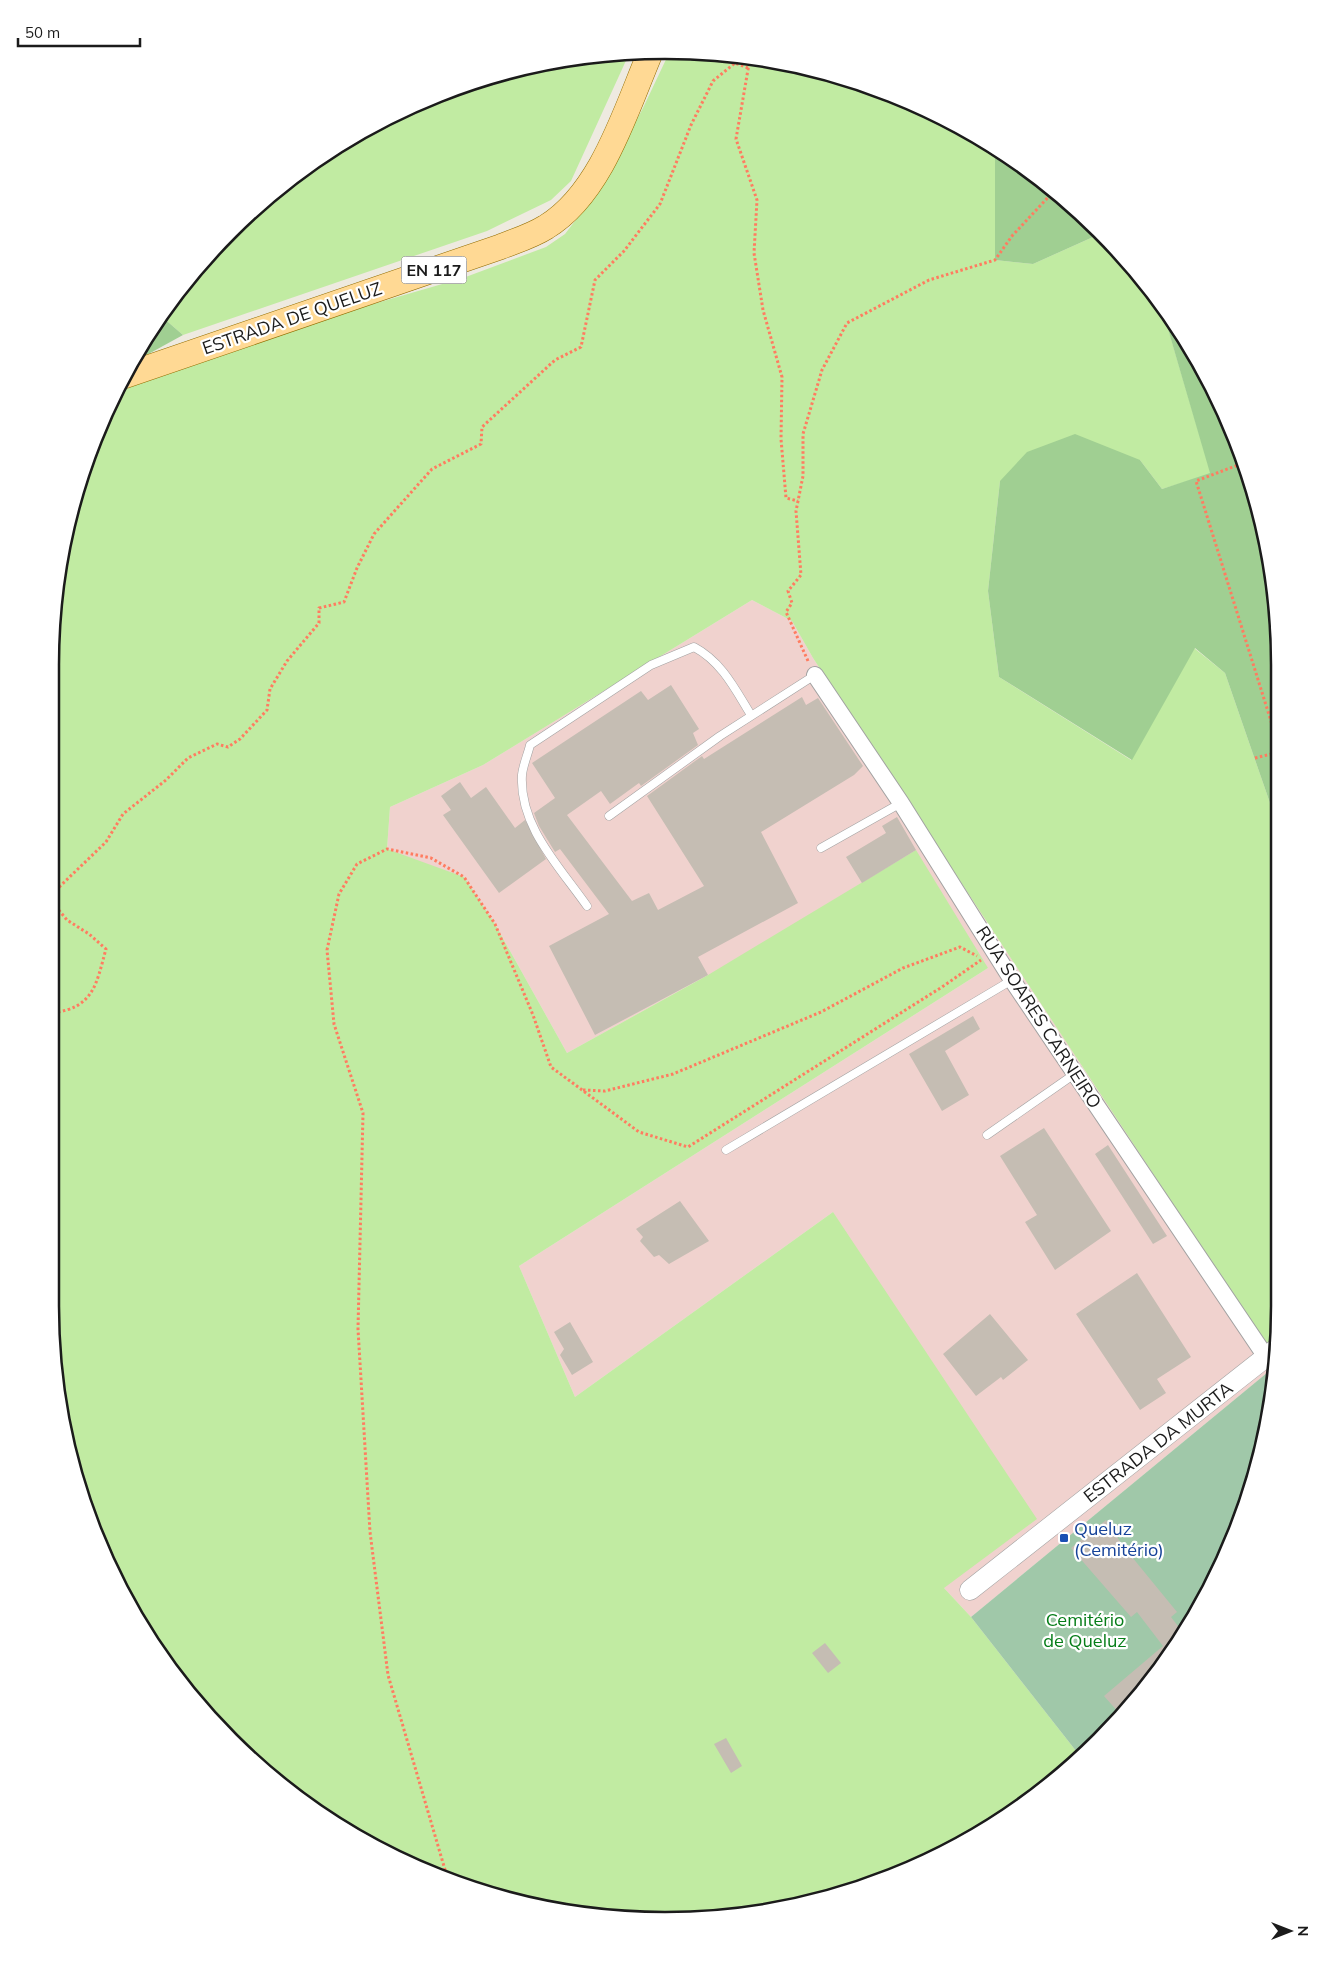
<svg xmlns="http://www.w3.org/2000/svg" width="1330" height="1971" viewBox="0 0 1330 1971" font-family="Mulish,sans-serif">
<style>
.commercial{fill:#f0d2ce}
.grass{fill:#c1eba2}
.forest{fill:#a0cf92}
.cemetery{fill:#a0c8a9}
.building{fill:#c5bdb3}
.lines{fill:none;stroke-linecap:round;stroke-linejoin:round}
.service-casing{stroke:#a2a2a2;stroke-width:9}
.minor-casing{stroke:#a2a2a2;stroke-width:18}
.tertiary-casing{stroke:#a2a2a2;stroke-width:21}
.primary-casing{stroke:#936d00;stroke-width:26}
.path{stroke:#ff7c60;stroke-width:3;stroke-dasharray:2.5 2.5;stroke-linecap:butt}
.service{stroke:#fff;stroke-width:8}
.minor{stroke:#fff;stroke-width:16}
.tertiary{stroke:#fff;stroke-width:20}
.primary{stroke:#ffd994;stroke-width:25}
.transit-dot{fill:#1a4fb4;stroke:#fff;stroke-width:2}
.labels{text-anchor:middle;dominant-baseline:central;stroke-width:4.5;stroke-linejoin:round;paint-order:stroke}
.shield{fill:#fff;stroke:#5f5f5f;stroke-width:1}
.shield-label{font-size:16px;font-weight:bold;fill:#1b1b1b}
.street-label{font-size:18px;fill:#1b1b1b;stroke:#fff}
.transit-label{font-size:18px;fill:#164399;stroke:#fff;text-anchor:start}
.park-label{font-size:18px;fill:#067d19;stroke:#fff}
.rim{fill:none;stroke:#1b1b1b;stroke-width:2.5}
</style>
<rect width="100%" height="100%" fill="#eeeae0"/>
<path class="commercial" d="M752 600 792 621 813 658 1264 1342 1275 1354 1274 1367 971 1617 944 1588 833 1212 575 1397 519 1266 988 968 708 975 567 1053 495 924 387 849 390 807 483 765Z"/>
<path class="grass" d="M670 51 785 62 900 97 995 147V260L1033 264 1102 233 1161 305 1211 474 1162 489 1140 460 1000 481 988 591 999 677 1131 760 1194 648 1225 673 1280 832V1216L1273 1223 1280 1240V1306L1276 1345 1266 1357 1264 1342 813 658 792 621 752 600 483 765 390 807 387 849 464 877 495 924 567 1053 708 975 916 850 988 968 519 1266 575 1397 833 1212 1037 1519 944 1588 971 1617 1080 1756 972 1839 863 1888 785 1909 624 1920 506 1900 430 1874 290 1794 203 1712 154 1648 83 1503 55 1387 50 665 62 545 114 393 124 376 463 278 546 247 565 234 598 191 643 108Z
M629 54 571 181 551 200 487 231 183 335 161 316 177 291 211 252 315 169 323 154 429 97 545 62Z"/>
<path class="forest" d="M995 147 1006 153 1102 233 1033 264 995 260Z
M1161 305 1176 323 1233 429 1268 545 1280 665V832L1225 673 1195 648 1132 760 999 677 988 591 1000 481 1027 452 1075 434 1140 460 1162 489 1210 473Z
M161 316 183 335 132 363Z"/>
<path class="cemetery" d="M1274 1367 1268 1426 1216 1578 1176 1648 1100 1741 1080 1756 971 1617Z"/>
<path class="building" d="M671 685 699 729 693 733 698 745 641 786 639 783 610 804 601 791 567 815 632 901 649 893 658 910 704 886 647 796 702 756 704 759 802 697 806 705 818 698 863 766 854 775 761 832 798 903 698 957 708 975 595 1035 549 946 609 914 560 849 555 852 539 826 534 813 555 798 532 763 641 691 648 700Z
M460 782 471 798 486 787 515 828 525 820 546 859 499 893 443 815 451 810 441 796Z
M897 817 916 850 862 883 846 857 886 833 882 826Z
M973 1016 980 1029 945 1051 969 1095 942 1111 909 1054Z
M1044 1128 1111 1231 1055 1270 1025 1222 1037 1215 1000 1156Z
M1108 1145 1167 1236 1153 1244 1095 1154Z
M680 1201 709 1241 669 1264 659 1255 654 1257 640 1241 643 1237 636 1229Z
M1137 1273 1191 1357 1157 1379 1166 1393 1140 1410 1076 1314Z
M990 1314 1028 1360 1003 1380 1001 1377 976 1396 943 1354Z
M570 1322 593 1362 572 1375 560 1355 564 1349 554 1332Z
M1106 1520 1123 1546 1177 1612 1171 1617 1184 1634 1176 1648 1120 1714 1104 1696 1163 1646 1137 1612 1131 1617 1071 1548Z
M825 1643 841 1663 828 1673 812 1653Z
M726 1738 742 1766 731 1773 714 1744Z"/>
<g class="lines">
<g class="service-casing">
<path id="service" d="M609 816 720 736 815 675
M821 848 901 803
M587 906C559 866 519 826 522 775 523 765 528 754 530 745L651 665 694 647C722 662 735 689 751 715
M987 1135 1076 1073
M726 1150 1012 980"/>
</g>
<g class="minor-casing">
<path id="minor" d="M815 675 901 803 1012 980 1266 1357"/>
</g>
<g class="tertiary-casing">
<path id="tertiary" d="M970 1590 1276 1349"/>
</g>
<g class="primary-casing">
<path id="primary" d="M124 376 500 247C515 241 532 236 546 227 602 193 626 109 651 51"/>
</g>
<path class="path" d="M750 58 736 139 757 200 754 253 763 310 782 377 781 439 786 498 798 501
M1219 404 1238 465 1196 481 1280 750
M1238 465 1244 464
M808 661 786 612 792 603 788 591 801 575 796 511 803 476V434L822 370 847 323 929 280 995 260 1012 236 1053 192
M1255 758 1280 752
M53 1013C94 1007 96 985 106 949L89 934 67 920 52 902 55 891 106 842 123 814 166 780 188 758 217 744 228 747 240 739 267 710 270 689 287 661 319 623V608L344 602 357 568 374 534 432 469 481 444 482 427 555 360 581 347 595 280 624 251 660 204 691 125 713 81 735 63 748 68
M583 1090 605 1091 673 1074 821 1012 903 968 960 947 977 956
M448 1880 388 1675 370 1532 358 1329 363 1113 334 1024 327 950 339 894 357 864 387 849 431 858 464 877 495 924 533 1015 551 1067 639 1132 688 1147 942 987 981 960"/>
<use href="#service" class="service"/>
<use href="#minor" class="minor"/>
<use href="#tertiary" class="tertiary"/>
<use href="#primary" class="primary"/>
</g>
<rect class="transit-dot" x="1059" y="1533" width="10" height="10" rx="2.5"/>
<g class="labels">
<rect class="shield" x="401.5" y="256.5" width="65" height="27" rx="4"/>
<g class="shield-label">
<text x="434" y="270">EN 117</text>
</g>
<g class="street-label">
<text transform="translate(292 318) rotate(-19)">ESTRADA DE QUELUZ</text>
<text transform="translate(1039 1017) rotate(57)">RUA SOARES CARNEIRO</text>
<text transform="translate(1158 1442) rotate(-38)">ESTRADA DA MURTA</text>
</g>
<g class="transit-label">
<text x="1074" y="1528">Queluz<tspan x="1074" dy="21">(Cemitério)</tspan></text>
</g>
<g class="park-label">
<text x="1085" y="1619">Cemitério<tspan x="1085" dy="21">de Queluz</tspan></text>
</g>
</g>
<path d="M0 0H1330V1971H0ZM665 59H665A606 606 0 0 1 1271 665V1306A606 606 0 0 1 665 1912H665A606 606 0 0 1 59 1306V665A606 606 0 0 1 665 59Z" fill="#fff" fill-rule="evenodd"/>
<path class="rim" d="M665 59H665A606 606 0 0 1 1271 665V1306A606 606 0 0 1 665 1912H665A606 606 0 0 1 59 1306V665A606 606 0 0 1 665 59Z"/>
<g transform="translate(1290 1931) rotate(90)" stroke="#ffffff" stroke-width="4" paint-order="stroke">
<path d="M0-4L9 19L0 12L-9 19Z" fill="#1b1b1b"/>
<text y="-8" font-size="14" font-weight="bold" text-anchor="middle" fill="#1b1b1b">N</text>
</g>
<path d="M18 38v8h122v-8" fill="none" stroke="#1b1b1b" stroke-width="2.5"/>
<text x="25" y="38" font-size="15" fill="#1b1b1b" stroke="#ffffff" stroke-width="4" paint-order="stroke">50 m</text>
</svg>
